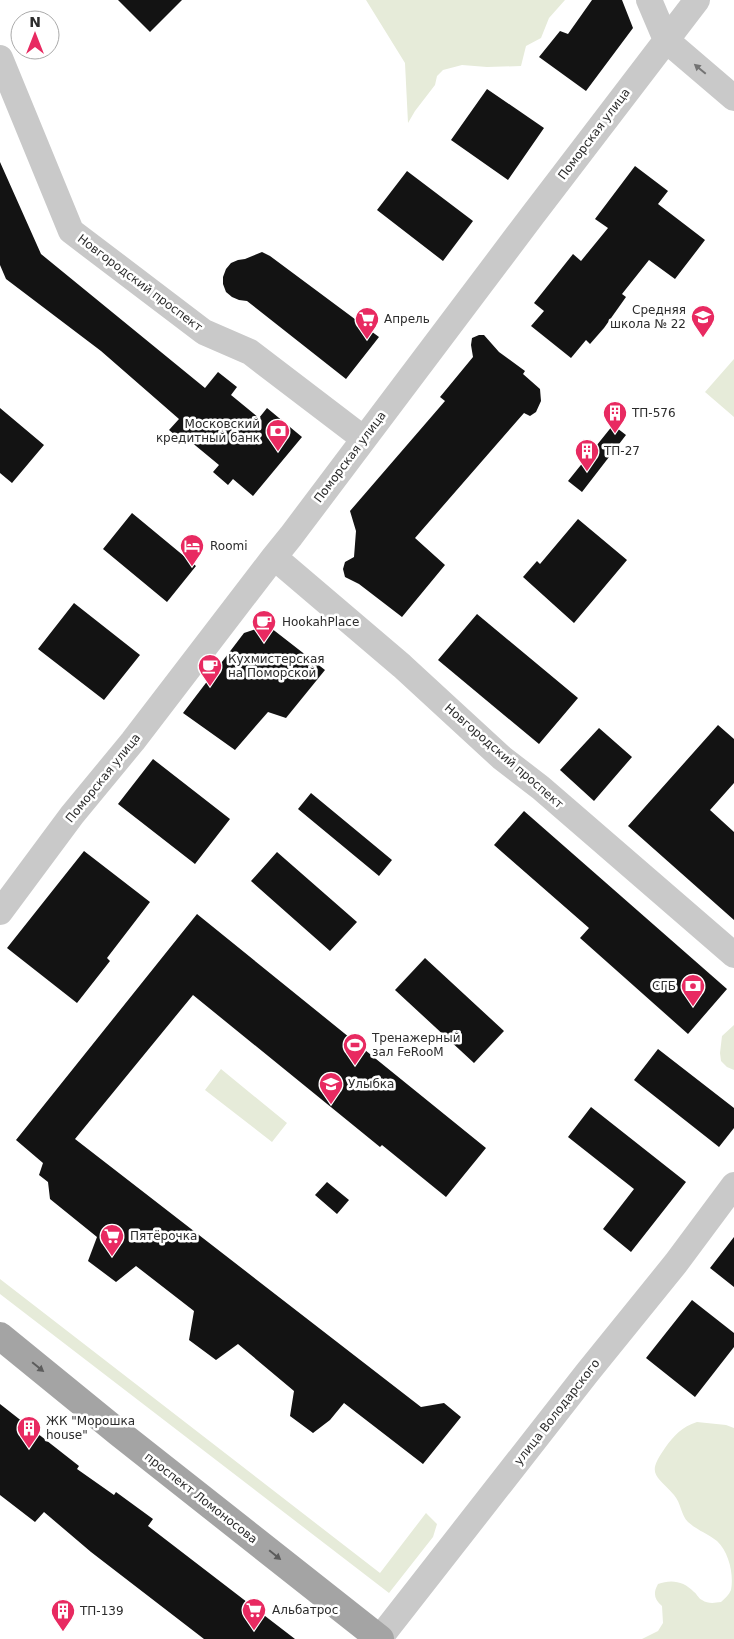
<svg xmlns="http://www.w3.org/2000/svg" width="734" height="1639" viewBox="0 0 734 1639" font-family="'DejaVu Sans',sans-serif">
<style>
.green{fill:#e6ebd9}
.building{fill:#131313}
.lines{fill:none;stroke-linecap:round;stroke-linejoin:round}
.minor{stroke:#c9c9c9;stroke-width:26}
.major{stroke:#a4a4a4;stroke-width:28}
.oneway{fill:#737373}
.oneway2{fill:#5c5c5c}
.labels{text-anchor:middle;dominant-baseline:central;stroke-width:5;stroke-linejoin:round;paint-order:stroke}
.street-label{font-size:12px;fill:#2c2c2c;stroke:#fff}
.poi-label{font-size:12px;fill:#2c2c2c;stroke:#fff;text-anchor:start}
</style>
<rect width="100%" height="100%" fill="#fff"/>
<path class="green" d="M366 0H565L549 18 541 38 526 46 521 66 487 67 462 65 443 70 437 76 435 85 415 111 408 123 405 63Z
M734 359V417L705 392Z
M734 1025V1070L727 1067 721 1061 720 1053 722 1036Z
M221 1069 287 1123 272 1142 205 1090Z
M0 1279 380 1573 426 1513 437 1524 433 1537 389 1593 0 1294Z
M697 1422 726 1425 734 1428V1639H642L658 1631 663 1623 662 1606C654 1599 653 1593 658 1584 671 1579 684 1581 694 1592 697 1594 698 1598 702 1600 708 1604 714 1603 721 1602 725 1598 729 1595 731 1590 734 1575 729 1552 717 1541 708 1534 697 1530 688 1522 681 1515 681 1503 674 1495 656 1474 646 1475 665 1448 674 1435 682 1427 697 1422Z"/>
<path class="building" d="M118 0H182L150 32Z
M592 0H622L633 28 586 91 539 57 560 31 568 34Z
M487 89 544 128 508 180 451 140Z
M0 162 41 254 205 388 218 372 237 387 231 395 259 418 267 408 302 437 253 496 233 479 228 485 213 472 219 465 190 441 187 445 169 430 179 419 101 351 6 279 0 265Z
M635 166 668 191 658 204 705 240 675 279 649 260 622 294 626 297 604 328 590 344 586 340 571 358 531 326 544 311 534 303 573 254 581 261 608 228 595 219Z
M407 171 473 221 443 261 377 210Z
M262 252 270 256 379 337 346 379 247 301 239 300 232 297 226 292 223 284V277L226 269 231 263 238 260 245 259Z
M479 335H484L499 352 525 371 523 374 540 389 541 401 536 412 530 416 524 413 415 538 445 565 402 617 359 584 345 577 343 569 345 562 354 557 356 531 350 511 445 401 440 397 473 357 471 345 472 338Z
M0 408 44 445 12 483 0 473Z
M613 425 626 435 582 492 568 481Z
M132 513 196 566 167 602 103 549Z
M578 519 627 560 574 623 523 577 537 561 540 564Z
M74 603 140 655 104 700 38 649Z
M477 614 578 698 539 744 438 660Z
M259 628H271L325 670 286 718 268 712 235 750 183 713 244 633Z
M718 725 734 739V783L710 810 734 832V920L628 826Z
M599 728 632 757 594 801 560 770Z
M153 759 230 819 195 864 118 804Z
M311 793 392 860 379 876 298 809Z
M524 811 727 989 688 1034 580 938 589 928 494 845Z
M84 851 150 902 107 958 110 961 77 1003 7 948Z
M277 852 357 922 330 951 251 881Z
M197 914 486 1148 446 1197 382 1145 380 1147 193 995 75 1139 421 1407 444 1403 461 1417 423 1464 344 1403 330 1420 313 1433 290 1416 294 1391 238 1344 216 1360 189 1340 194 1311 136 1266 116 1282 88 1261 97 1237 50 1199 48 1182 39 1175 43 1163 16 1140Z
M425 958 504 1031 474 1063 395 990Z
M658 1049 734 1108V1128L719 1147 634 1080Z
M591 1107 686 1182 631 1252 603 1229 634 1189 568 1137Z
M327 1182 349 1200 337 1214 315 1195Z
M734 1237V1287L710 1268Z
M692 1300 734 1333V1347L695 1397 646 1358Z
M0 1404 79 1466 77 1469 114 1495 116 1492 153 1519 148 1526 295 1639H204L91 1552 44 1512 35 1522 0 1495Z"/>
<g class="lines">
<path class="minor" d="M649 0 666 40 734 98
M0 58 71 231 204 332 250 352 364 439
M274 557 402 666 502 758 541 788 734 955
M0 912 72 815 133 741 274 557 291 536 532 216 697 0
M379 1639 587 1373 676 1263 734 1185"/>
<path class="major" d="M0 1336 119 1433 380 1639"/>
</g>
<defs><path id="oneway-solid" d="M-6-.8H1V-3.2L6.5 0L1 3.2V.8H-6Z" transform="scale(1.25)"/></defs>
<use class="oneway" href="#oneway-solid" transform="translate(700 69) rotate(-140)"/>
<g class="oneway2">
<use href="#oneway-solid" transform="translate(38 1367) rotate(39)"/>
<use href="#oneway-solid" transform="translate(275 1555) rotate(39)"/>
</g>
<defs>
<g id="school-pin" transform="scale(1.25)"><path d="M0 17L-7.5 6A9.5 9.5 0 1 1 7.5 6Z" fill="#e82a61" stroke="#fff"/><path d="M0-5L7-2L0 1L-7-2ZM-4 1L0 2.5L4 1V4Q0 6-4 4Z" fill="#fff"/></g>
<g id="supermarket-pin" transform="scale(1.25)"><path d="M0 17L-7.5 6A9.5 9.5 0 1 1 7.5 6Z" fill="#e82a61" stroke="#fff"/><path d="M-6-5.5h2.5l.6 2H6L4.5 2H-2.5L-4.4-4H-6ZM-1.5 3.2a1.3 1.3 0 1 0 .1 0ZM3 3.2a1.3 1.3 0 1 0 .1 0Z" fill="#fff"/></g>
<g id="building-pin" transform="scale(1.25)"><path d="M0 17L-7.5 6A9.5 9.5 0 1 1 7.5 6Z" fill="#e82a61" stroke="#fff"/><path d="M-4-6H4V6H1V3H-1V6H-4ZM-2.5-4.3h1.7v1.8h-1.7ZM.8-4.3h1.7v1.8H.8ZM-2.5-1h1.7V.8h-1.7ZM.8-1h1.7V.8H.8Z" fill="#fff"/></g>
<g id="bank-pin" transform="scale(1.25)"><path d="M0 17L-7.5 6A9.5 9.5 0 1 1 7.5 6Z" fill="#e82a61" stroke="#fff"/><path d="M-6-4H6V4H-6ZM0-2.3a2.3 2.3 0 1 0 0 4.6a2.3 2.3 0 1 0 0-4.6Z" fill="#fff"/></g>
<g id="hotel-pin" transform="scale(1.25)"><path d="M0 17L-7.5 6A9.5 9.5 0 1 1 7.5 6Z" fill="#e82a61" stroke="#fff"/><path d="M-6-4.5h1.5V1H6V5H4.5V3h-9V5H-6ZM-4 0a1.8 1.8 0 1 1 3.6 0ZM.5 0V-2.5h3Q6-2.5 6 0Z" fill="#fff"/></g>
<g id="cafe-pin" transform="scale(1.25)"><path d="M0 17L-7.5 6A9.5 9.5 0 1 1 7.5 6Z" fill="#e82a61" stroke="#fff"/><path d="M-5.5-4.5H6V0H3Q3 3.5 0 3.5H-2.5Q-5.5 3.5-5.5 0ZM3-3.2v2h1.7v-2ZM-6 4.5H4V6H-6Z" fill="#fff"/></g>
<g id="stadium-pin" transform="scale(1.25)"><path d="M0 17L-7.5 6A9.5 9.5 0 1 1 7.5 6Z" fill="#e82a61" stroke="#fff"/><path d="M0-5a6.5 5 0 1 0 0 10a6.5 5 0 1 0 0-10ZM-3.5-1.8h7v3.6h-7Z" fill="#fff"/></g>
</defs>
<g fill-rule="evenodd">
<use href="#school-pin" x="703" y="317"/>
<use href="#supermarket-pin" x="367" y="319"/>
<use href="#building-pin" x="615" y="413"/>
<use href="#bank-pin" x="278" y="431"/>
<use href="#building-pin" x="587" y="451"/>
<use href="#hotel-pin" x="192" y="546"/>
<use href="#cafe-pin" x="264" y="622"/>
<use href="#cafe-pin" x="210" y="666"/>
<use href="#bank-pin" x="693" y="986"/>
<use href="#stadium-pin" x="355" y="1045"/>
<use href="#school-pin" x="331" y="1084"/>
<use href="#supermarket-pin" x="112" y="1236"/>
<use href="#building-pin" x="29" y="1428"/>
<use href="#supermarket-pin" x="254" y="1610"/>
<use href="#building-pin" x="63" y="1611"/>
</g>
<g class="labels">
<g class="street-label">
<text transform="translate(594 134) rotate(-53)">Поморская улица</text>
<text transform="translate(140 283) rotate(37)">Новгородский проспект</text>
<text transform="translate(350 457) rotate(-53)">Поморская улица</text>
<text transform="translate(504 756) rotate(41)">Новгородский проспект</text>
<text transform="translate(103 778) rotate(-51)">Поморская улица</text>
<text transform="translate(557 1412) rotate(-52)">улица Володарского</text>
<text transform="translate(201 1498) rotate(38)">проспект Ломоносова</text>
</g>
<g class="poi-label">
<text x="686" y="310" text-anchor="end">Средняя<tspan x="686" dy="14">школа № 22</tspan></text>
<text x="384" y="319">Апрель</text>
<text x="632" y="413">ТП-576</text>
<text x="260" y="424" text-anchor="end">Московский<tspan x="260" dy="14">кредитный банк</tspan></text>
<text x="604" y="451">ТП-27</text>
<text x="210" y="546">Roomi</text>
<text x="282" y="622">HookahPlace</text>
<text x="228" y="659">Кухмистерская<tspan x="228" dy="14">на Поморской</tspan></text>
<text x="676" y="986" text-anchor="end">СГБ</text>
<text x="372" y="1038">Тренажерный<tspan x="372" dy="14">зал FeRooM</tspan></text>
<text x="348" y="1084">Улыбка</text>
<text x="130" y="1236">Пятёрочка</text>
<text x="46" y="1421">ЖК "Морошка<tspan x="46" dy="14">house"</tspan></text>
<text x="272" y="1610">Альбатрос</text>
<text x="80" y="1611">ТП-139</text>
</g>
</g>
<g transform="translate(35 35)"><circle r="24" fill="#ffffff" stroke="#ababab"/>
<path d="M0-4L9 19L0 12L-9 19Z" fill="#e82a61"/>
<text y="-8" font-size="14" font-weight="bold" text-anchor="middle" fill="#2c2c2c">N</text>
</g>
</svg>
